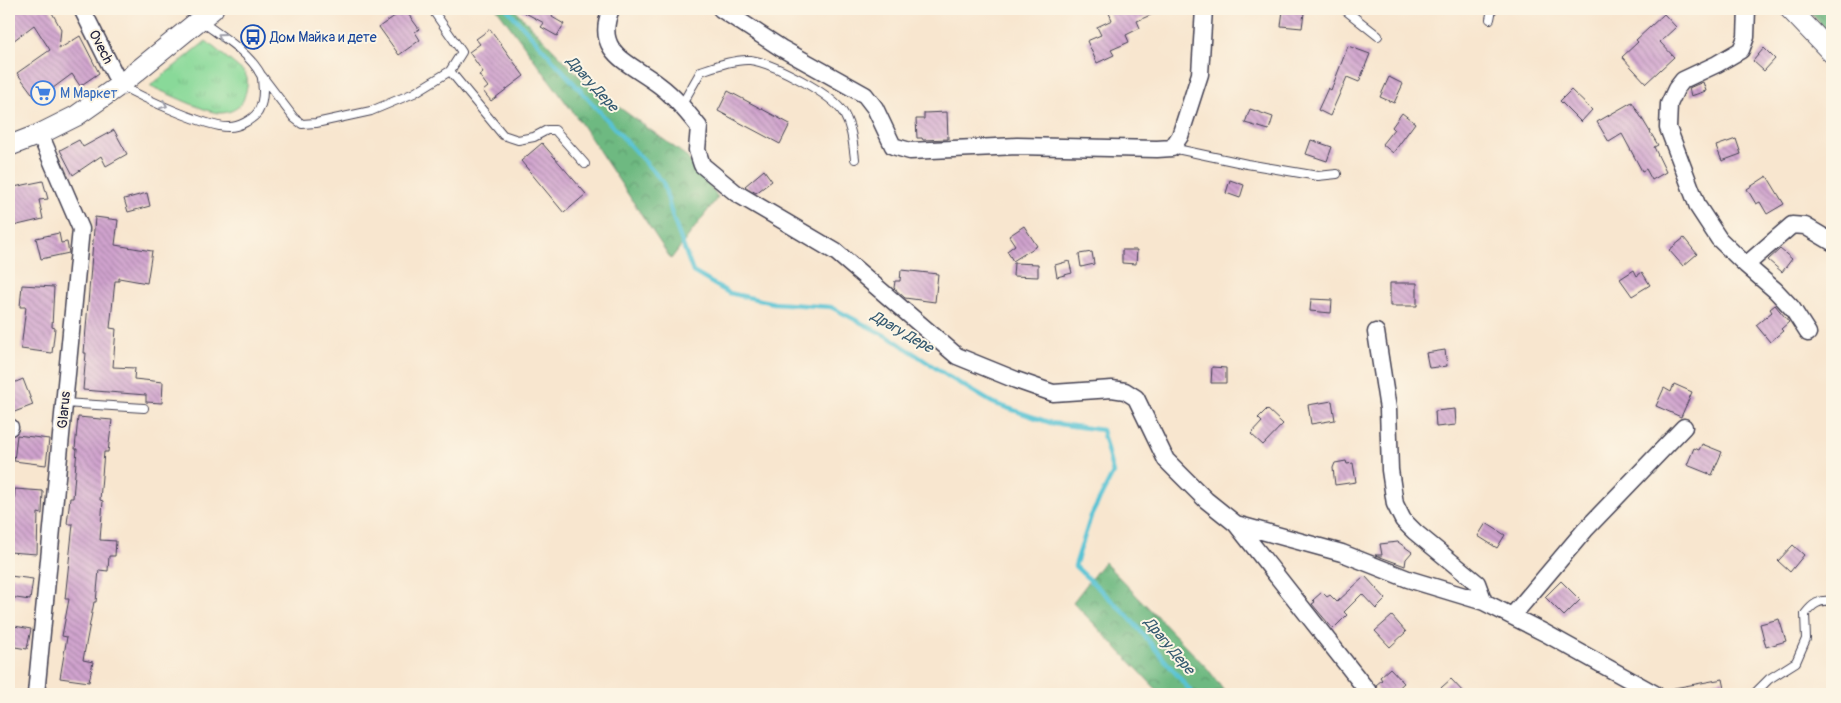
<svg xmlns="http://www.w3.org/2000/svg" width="1841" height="703" viewBox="0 0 1841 703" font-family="Pangolin,sans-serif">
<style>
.grass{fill:url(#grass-tufts);stroke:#567e6a}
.forest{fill:url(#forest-crowns);stroke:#486e5e}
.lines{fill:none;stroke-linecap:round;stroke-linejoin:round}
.stream{stroke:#59c3d4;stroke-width:4.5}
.building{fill:url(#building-back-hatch)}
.service-casing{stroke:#423f51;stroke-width:10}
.minor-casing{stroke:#423f51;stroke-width:19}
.tertiary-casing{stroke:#423f51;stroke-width:22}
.service{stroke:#fff;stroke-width:8}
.minor{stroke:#fff;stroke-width:16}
.tertiary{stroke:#fff;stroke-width:20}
.oneway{stroke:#9c9ca7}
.labels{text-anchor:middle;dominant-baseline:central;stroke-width:4;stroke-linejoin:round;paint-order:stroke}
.transit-label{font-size:14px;fill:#164399;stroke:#fcf5e5;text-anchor:start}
.street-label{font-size:14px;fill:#22223b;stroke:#fcf5e5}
.shop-label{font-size:14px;fill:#366cbe;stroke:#fcf5e5;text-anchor:start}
.water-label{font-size:15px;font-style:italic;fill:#355a71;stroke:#fcf5e5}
</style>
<defs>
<pattern id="grass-tufts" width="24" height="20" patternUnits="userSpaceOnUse" patternTransform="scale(1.25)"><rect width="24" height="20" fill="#89d999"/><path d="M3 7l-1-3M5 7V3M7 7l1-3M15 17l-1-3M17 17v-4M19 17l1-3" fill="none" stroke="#76ba85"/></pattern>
<pattern id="forest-crowns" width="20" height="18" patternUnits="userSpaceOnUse" patternTransform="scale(1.25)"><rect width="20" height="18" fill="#6eb981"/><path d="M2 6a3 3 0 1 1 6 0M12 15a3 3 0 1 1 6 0" fill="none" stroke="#5a966b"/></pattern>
<pattern id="building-back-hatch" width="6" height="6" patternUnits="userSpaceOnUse" patternTransform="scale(1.25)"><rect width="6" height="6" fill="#d0a3ce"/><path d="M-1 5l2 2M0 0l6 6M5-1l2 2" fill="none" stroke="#a884a8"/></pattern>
</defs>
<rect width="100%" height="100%" fill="#fcf5e5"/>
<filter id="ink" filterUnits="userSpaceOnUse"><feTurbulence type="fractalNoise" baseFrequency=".02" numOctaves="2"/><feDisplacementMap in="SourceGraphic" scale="10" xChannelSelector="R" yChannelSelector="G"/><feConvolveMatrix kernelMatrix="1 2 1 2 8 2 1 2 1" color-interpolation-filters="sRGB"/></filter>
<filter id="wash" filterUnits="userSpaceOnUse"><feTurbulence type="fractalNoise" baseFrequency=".0096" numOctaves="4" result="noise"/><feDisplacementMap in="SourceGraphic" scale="20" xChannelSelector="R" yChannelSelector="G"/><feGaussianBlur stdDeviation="1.12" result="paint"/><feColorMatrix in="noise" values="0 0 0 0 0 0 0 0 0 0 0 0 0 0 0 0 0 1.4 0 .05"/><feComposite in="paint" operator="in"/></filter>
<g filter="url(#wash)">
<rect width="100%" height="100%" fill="#f8e6cf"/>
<path class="grass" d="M206 41 244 72C250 80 247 88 244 98 241 108 230 113 220 113 207 113 165 92 150 86Z"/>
<path class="forest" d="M497 9H514L587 84 685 155 718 197 671 259 578 119Z
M1807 9H1832V36Z
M1104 562 1208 669 1226 694H1161L1073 602Z"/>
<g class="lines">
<path class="stream" d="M507 9 663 182 673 218 693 272 729 293 774 303 831 307 894 340 949 377 993 403 1051 423 1102 430 1113 473 1091 516 1075 566 1127 615 1193 694"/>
</g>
<g id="blocks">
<path class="building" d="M9 9H50L61 29 59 49 80 36 99 73 80 86 72 74 37 100 17 73 50 50 34 25 9 44Z
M518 9H543L553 14 552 17 564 24 557 36 541 27 544 23Z
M1118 9H1164L1137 21 1140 28 1126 35 1129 42 1111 50 1114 55 1097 63 1087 41 1101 35 1097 27 1112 20 1109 13Z
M1283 10 1304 13 1302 28 1281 26Z
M406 11 419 29 415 32 420 40 399 55 379 27 399 13 400 15Z
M1664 14 1676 27 1660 42 1674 57 1646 83 1622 57 1638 42 1636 40Z
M490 29 524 76 491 101 483 91 488 87 479 75 483 72 469 52 480 44 476 39Z
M1348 46 1370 54 1359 82 1347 77 1330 116 1318 110 1328 88 1331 90Z
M1764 48 1775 59 1764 71 1753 61Z
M1389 77 1403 84 1394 103 1380 97Z
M1703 82 1706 91 1691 96 1689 88Z
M1571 90 1592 110 1581 122 1560 101Z
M728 91 790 124 780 144 718 111Z
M1632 102 1658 145 1654 147 1666 172 1652 180 1646 169 1642 171 1622 134 1609 142 1597 122Z
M1250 109 1273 117 1269 130 1245 123Z
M947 112 948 139 923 140 922 138H917L916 119H924V113Z
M1402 113 1415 123 1393 153 1382 144 1394 129 1392 127Z
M114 130 127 154 106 166 101 156 73 175 60 150 79 140 83 147Z
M1736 139 1741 154 1722 161 1716 146Z
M1311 140 1332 147 1327 161 1306 154Z
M542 143 586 194 564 213 521 161Z
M764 170 772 181 756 193 746 187 745 186Z
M1767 176 1784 204 1767 214 1760 202 1756 204 1747 189Z
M1230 180 1244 185 1240 198 1226 193Z
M43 181 48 199 39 200 43 219 9 227V188Z
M147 193 150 206 128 212 124 199Z
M95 217 118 220 115 245 152 251 147 283 119 278V281H115L110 328 116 329 113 367 135 368 134 379 163 382 162 403 146 402V395L83 390 86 353H84Z
M1024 226 1037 246 1013 261 1007 251 1015 245 1009 236Z
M59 233 61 243 67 242 69 253 41 259 36 238Z
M1684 238 1697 254 1683 266 1669 250Z
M1780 249 1792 259 1782 272 1768 260Z
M1122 250H1137L1136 264 1122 263Z
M1092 252 1094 264 1081 267 1079 254Z
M1069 261 1072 273 1057 277 1055 265Z
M1014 263 1038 264V277L1013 276Z
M901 270 938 274 935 302 905 298 894 288 895 281H900Z
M1634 270 1637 276 1642 272 1650 285 1632 296 1620 279Z
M1390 283H1417V306H1390Z
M22 285 54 287 52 327 55 328 52 353 21 349 26 307H20Z
M1311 299 1332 300 1331 313 1310 311Z
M1775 305 1789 322 1781 329 1783 331 1770 342 1756 325 1772 312 1770 309Z
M1445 350 1447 366 1429 368 1426 353Z
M1212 367 1226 368V383H1211Z
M23 379 33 405 9 414V385Z
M1674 384 1692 392 1681 417 1656 406 1664 388 1671 392Z
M1332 401 1335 420 1311 424 1308 405Z
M1267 409 1283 424 1263 445 1251 434 1262 422 1258 418Z
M1455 409 1456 425 1436 427 1435 411Z
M78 417 112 420 108 452H104L100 500 103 501 100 540 116 541 115 556H109L108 571 99 570 96 602H94L83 660 93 662 89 682 60 678 67 637 62 636 69 599H65L73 524H67L70 498H73L77 449H75Z
M17 435 49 439 46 465 14 461Z
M1702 444 1722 452 1712 475 1687 465 1694 448 1699 450Z
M1346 461 1347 464 1353 463 1356 482 1335 485 1333 468 1335 463Z
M15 489 43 491 42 514 38 513 37 554 9 552V526H12Z
M1486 523 1505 535 1497 548 1478 536Z
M1398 542 1412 552 1406 559 1405 566 1375 555H1382L1380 544Z
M1793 545 1804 555 1790 572 1778 561Z
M10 576 33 579 30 600 9 597Z
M1365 576 1386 599 1376 609 1362 594 1344 612 1347 615 1333 629 1312 604 1315 602 1313 600 1322 592 1327 597 1330 595 1337 602Z
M1561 581 1580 600 1564 616 1545 597Z
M1392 616 1406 632 1390 647 1375 631Z
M1779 619 1786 641 1766 647 1760 624Z
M9 625 31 629 27 649 9 646Z
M1390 668 1404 683 1392 694H1380L1376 685 1382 680 1380 677Z
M1451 679 1465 694H1434Z
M1723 679 1726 694H1675L1674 688Z"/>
</g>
</g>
<g filter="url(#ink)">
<use href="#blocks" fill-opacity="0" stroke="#423f51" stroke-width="1"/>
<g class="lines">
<g class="service-casing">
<path id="service" d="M1344 9 1378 36
M1490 19 1492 9
M450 71 503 135 518 140 534 137 547 130H555L585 164
M262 76 294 118 302 124 316 123 371 111 414 93 450 71 462 52 432 9
M122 86C141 97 208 128 229 127 239 127 252 120 258 112 262 105 263 98 263 90 262 85 263 79 261 75 248 51 222 37 201 21
M681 106 701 71C716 66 735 59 750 60 773 63 833 94 844 114 852 128 853 143 855 159
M1172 148 1247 164 1318 176 1337 174
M64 403 144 408
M1754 694 1769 679 1796 662 1806 639 1805 614C1812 605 1820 598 1832 602"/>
</g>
<g class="minor-casing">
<path id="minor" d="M82 9 120 85
M611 9C593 53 629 62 659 85 674 96 687 112 699 127L697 150 702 165 736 193 836 252 957 356 1016 380 1053 393 1112 389 1125 391 1136 398 1166 460 1206 500 1236 524 1370 694
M721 9 781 48 865 95 875 108 893 146 910 151 1017 146 1157 149 1172 148 1180 136 1200 74 1204 9
M1747 9 1746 37 1741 50 1717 64 1683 80 1676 89 1669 104 1668 128 1698 207 1719 239 1746 265 1792 225 1805 226 1832 242
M1746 265 1775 290 1792 308 1808 333
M1376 332 1388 409 1390 470 1395 504 1403 520 1415 532 1477 583 1484 602
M9 427H10
M1236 524 1342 553 1408 579 1484 602 1545 633 1655 694
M1513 615 1585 530 1684 427
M36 694 81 229 40 134"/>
</g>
<g class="tertiary-casing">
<path id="tertiary" d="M1790 9 1832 53
M9 146 40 134 76 116 120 85 213 9"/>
</g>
<use href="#service" class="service"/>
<use href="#minor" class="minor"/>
<use href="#tertiary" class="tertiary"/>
</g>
<defs><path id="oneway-chevron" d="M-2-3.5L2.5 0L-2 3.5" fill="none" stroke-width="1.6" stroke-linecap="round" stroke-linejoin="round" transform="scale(1.25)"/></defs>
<g class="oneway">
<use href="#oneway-chevron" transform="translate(221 36) rotate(-144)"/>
<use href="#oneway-chevron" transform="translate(164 105) rotate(22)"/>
</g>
</g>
<defs>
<g id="bus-ring" transform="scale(1.25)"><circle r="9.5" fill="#fcf5e5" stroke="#1a4fb4" stroke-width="1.5"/><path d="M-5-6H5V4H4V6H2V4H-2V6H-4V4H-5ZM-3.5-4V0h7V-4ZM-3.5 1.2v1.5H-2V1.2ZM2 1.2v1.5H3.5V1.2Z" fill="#1a4fb4"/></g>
<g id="supermarket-ring" transform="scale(1.25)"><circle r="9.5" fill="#fcf5e5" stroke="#3f7fe0" stroke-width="1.5"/><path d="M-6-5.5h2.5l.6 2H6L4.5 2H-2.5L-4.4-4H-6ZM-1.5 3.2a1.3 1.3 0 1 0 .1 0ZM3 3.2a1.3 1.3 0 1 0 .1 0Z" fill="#3f7fe0"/></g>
</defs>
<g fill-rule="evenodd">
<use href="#bus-ring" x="253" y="37"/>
<use href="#supermarket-ring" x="43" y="93"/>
</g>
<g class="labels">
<g class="transit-label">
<text x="270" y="37">Дом Майка и дете</text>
</g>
<g class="street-label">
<text transform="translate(101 47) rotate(63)">Ovech</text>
<text transform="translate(64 410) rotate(-85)">Glarus</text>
</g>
<g class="shop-label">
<text x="60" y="93">М Маркет</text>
</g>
<g class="water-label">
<text transform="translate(592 84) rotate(48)">Драгу Дере</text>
<text transform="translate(902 332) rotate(30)">Драгу Дере</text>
<text transform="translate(1169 646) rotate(50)">Драгу Дере</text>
</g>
</g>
<rect width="1841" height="703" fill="none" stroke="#fcf5e5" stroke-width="30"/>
</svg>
